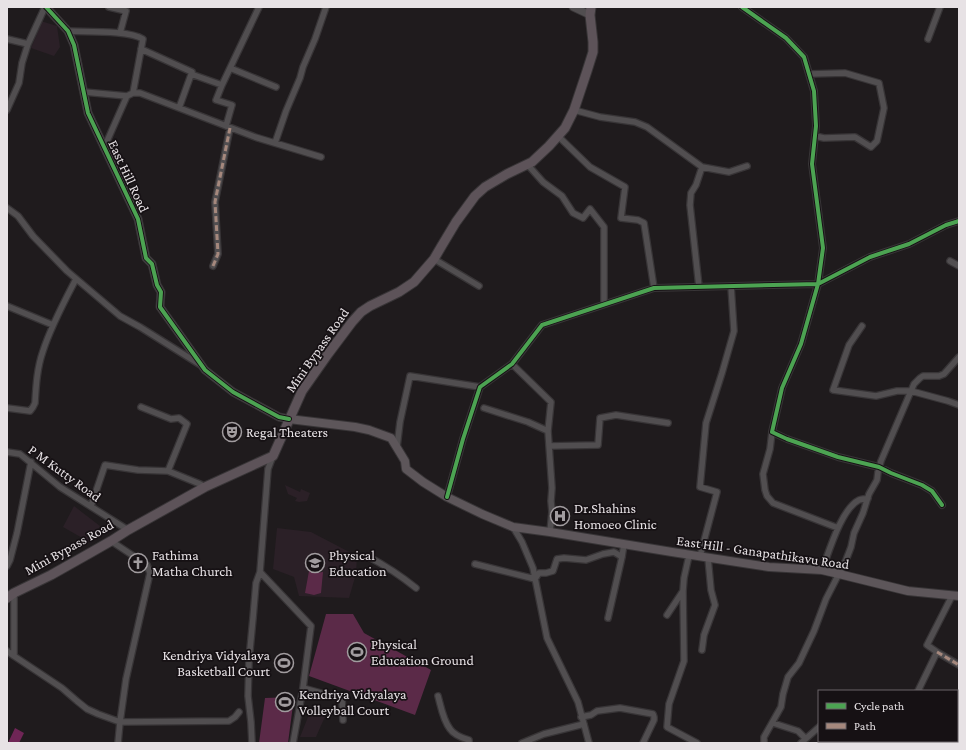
<svg xmlns="http://www.w3.org/2000/svg" width="966" height="750" viewBox="0 0 966 750" font-family="'Crimson Pro',serif">
<style>
.built{fill:#2b2027}
.green{fill:#5b2a48}
.water{fill:#6f2556}
.lines{fill:none;stroke-linecap:round;stroke-linejoin:round}
.minor-casing{stroke:#383537;stroke-width:8}
.tertiary-casing{stroke:#383537;stroke-width:9}
.secondary-casing{stroke:#383537;stroke-width:10}
.primary-casing{stroke:#383537;stroke-width:11}
.minor{stroke:#514e50;stroke-width:5.5}
.tertiary{stroke:#514e50;stroke-width:7}
.secondary{stroke:#5d565a;stroke-width:8}
.primary{stroke:#5d5359;stroke-width:9}
.quiet{stroke:#a5887d;stroke-width:3;stroke-dasharray:6 3;stroke-linecap:butt}
.cycleway-casing{stroke:#161114;stroke-width:6}
.cycleway{stroke:#4ca352;stroke-width:4}
.labels{text-anchor:middle;dominant-baseline:central;stroke-width:3.5;stroke-linejoin:round;paint-order:stroke}
.street-label{font-size:14px;fill:#e7e2e5;stroke:#161114}
.poi-label{font-size:14px;fill:#e7e2e5;stroke:#161114;text-anchor:start}
</style>
<rect width="100%" height="100%" fill="#1f1b1d"/>
<path class="built" d="M42 22H44L57 26 60 47 54 56 31 48Z
M285 485 300 492 301 489 310 493 307 501 299 502 295 501 297 498 288 494Z
M74 506 100 526 91 543 63 527Z
M277 528 311 532 357 556 356 574 349 598 299 596 294 577 273 569Z
M310 712H327L316 737H300Z"/>
<path class="green" d="M309 571 316 573 323 572 321 593 314 595 305 593Z
M326 614H353L364 633 431 670 415 715 309 676Z
M294 697 288 743H259L265 698Z"/>
<path class="water" d="M15 728 24 733 19 743H8Z"/>
<g class="lines">
<g class="minor-casing">
<path id="minor" d="M109 7 126 11 120 33
M742 7 786 38 804 57 814 91 816 126 812 164 823 248 818 284 801 344 782 388 772 432 787 439 838 457 879 467 891 473 922 485 932 491 942 505
M68 31C85 32 129 30 143 39L133 93
M7 39 28 44
M928 39 940 7
M141 49 192 72 179 108
M230 68 276 87
M191 74 222 85 216 100 232 105 226 126
M809 74 845 73 879 83 884 108 877 141 871 147 855 137 824 138 815 136
M222 85 259 7
M84 92 127 96
M7 110 19 83 22 63 28 44 45 7
M574 110 600 117 635 122 647 127 702 167 729 172 747 166
M558 136 590 167 625 187 621 218 638 220 644 223 654 288
M275 143 286 111 300 78 303 67 315 39 326 7
M104 148 127 96 133 93H140L255 137 321 157
M527 164 543 182 562 196 573 213 583 218 590 209 604 227V304
M7 208 18 216 33 236 67 271 120 316 140 327 199 364
M434 259 479 286
M950 261 959 266
M213 266 218 254 215 202 230 128
M699 287 690 205 691 193 696 185 702 167
M7 306 53 325
M862 326 849 345 833 390 876 396 897 391H911L948 401 959 405
M512 364 551 402 548 431
M141 407 171 419 179 418 187 424 168 471 200 484 205 487
M7 408 30 411 33 407 35 403C36 386 37 368 43 351 51 326 64 302 76 279
M484 408 528 422 548 431 552 488 551 501 552 512 550 532
M772 432 770 449 763 474 765 490 767 496 773 503 838 528
M549 446 598 445 600 418 616 415 668 423
M397 447 400 422 410 376 480 387
M7 452 20 454 60 487 128 530
M273 456 268 469 260 572 311 626 303 688 293 743
M447 497 463 439 480 387 512 364 542 325 654 288 818 284 870 257 909 244 946 225 959 221
M91 506 105 465 138 470 168 471
M513 527 522 542 533 568 547 638 578 702 589 743
M700 556 717 492 700 487 706 423 722 373 734 331 731 286
M369 557C386 566 401 576 416 588
M475 564 535 579 539 573H546L553 571 557 559 564 558 586 560 603 554 614 552 622 557
M7 566 10 560 17 533 31 462
M822 570C829 552 841 509 859 500 861 499 865 499 868 498
M683 591 684 661 669 704 667 727 697 743
M14 593V656L62 688 77 701 87 709 98 714 120 722 126 679 150 573 147 565 111 541
M667 615 683 591 684 578 688 560 690 555
M608 618 622 557 624 544
M702 650 704 635 715 605 711 590 708 558
M7 651 14 656
M937 652 959 665
M303 688 342 699 343 720
M918 691 937 652 927 645 952 596
M438 696C441 707 443 720 450 729 454 735 462 738 469 740V743
M581 717 591 715 597 711 620 708 653 714 654 717V720L643 743
M773 723 798 731 805 738
M118 743 120 722 229 721 235 717 239 712
M252 743 251 722 248 696 249 660 253 618 256 583 260 572
M522 743 544 734 584 724
M764 743V737L781 707 783 694 788 677 799 663 806 648 814 631 826 599 846 560 851 547 854 533 863 513 869 494 877 480 878 472 881 461 914 384 920 378 923 376H939L944 374 959 357
M801 743 819 727
M892 743 893 741"/>
</g>
<g class="tertiary-casing">
<path id="tertiary" d="M46 7 68 31 74 45 88 113 138 219 146 258 152 264 157 285 161 292 160 307 205 370 233 392 279 417 289 419
M573 7 590 15"/>
</g>
<g class="secondary-casing">
<path id="secondary" d="M289 419 355 427 369 430 391 438 405 461 406 469 423 482 447 497 482 514 513 527 550 532 672 552 769 567 822 570 839 574 908 591 959 596"/>
</g>
<g class="primary-casing">
<path id="primary" d="M7 598 14 593 51 575 90 553 111 541 128 530 205 487 273 456 302 391 328 354 352 322 361 312 370 306 399 292 414 282 434 259 441 247 456 222 475 196 485 187 507 174 532 162 549 146 565 128 574 110 587 71 593 52V42L590 15 591 7"/>
</g>
<use href="#minor" class="minor"/>
<use href="#tertiary" class="tertiary"/>
<use href="#secondary" class="secondary"/>
<use href="#primary" class="primary"/>
<path class="quiet" d="M213 266 218 254 215 202 230 128
M937 652 959 665"/>
<g class="cycleway-casing">
<path id="cycleway" d="M46 7 68 31 74 45 88 113 138 219 146 258 152 264 157 285 161 292 160 307 205 370 233 392 279 417 289 419
M742 7 786 38 804 57 814 91 816 126 812 164 823 248 818 284 801 344 782 388 772 432 787 439 838 457 879 467 891 473 922 485 932 491 942 505
M447 497 463 439 480 387 512 364 542 325 654 288 818 284 870 257 909 244 946 225 959 221"/>
</g>
<use href="#cycleway" class="cycleway"/>
</g>
<defs>
<g id="theatre-ring" transform="scale(1)"><circle r="9.5" fill="#161114" stroke="#a19c9f" stroke-width="1.5"/><path d="M-5-5.5Q0-4 5-5.5V0Q5 5 0 6Q-5 5-5 0ZM-3.3-2.5H-1v1.5H-3.3ZM1-2.5H3.3v1.5H1ZM-2.8 1Q0 5.5 2.8 1Z" fill="#a19c9f"/></g>
<g id="hospital-ring" transform="scale(1)"><circle r="9.5" fill="#161114" stroke="#a19c9f" stroke-width="1.5"/><path d="M-5-5h3v3.5h4V-5h3V5h-3V1.5h-4V5h-3Z" fill="#a19c9f"/></g>
<g id="church-ring" transform="scale(1)"><circle r="9.5" fill="#161114" stroke="#a19c9f" stroke-width="1.5"/><path d="M-1.2-6h2.4v3.5h3.3v2.4h-3.3V6h-2.4V-.1h-3.3v-2.4h3.3Z" fill="#a19c9f"/></g>
<g id="university-ring" transform="scale(1)"><circle r="9.5" fill="#161114" stroke="#a19c9f" stroke-width="1.5"/><path d="M0-5L7-2L0 1L-7-2ZM-4 1L0 2.5L4 1V4Q0 6-4 4Z" fill="#a19c9f"/></g>
<g id="stadium-ring" transform="scale(1)"><circle r="9.5" fill="#161114" stroke="#a19c9f" stroke-width="1.5"/><path d="M0-5a6.5 5 0 1 0 0 10a6.5 5 0 1 0 0-10ZM-3.5-1.8h7v3.6h-7Z" fill="#a19c9f"/></g>
</defs>
<g fill-rule="evenodd">
<use href="#theatre-ring" x="232" y="432"/>
<use href="#hospital-ring" x="560" y="516"/>
<use href="#church-ring" x="138" y="563"/>
<use href="#university-ring" x="315" y="563"/>
<use href="#stadium-ring" x="357" y="652"/>
<use href="#stadium-ring" x="284" y="663"/>
<use href="#stadium-ring" x="285" y="702"/>
</g>
<g class="labels">
<g class="street-label">
<text transform="translate(129 176) rotate(65)">East Hill Road</text>
<text transform="translate(317 350) rotate(-55)">Mini Bypass Road</text>
<text transform="translate(65 473) rotate(36)">P M Kutty Road</text>
<text transform="translate(69 547) rotate(-29)">Mini Bypass Road</text>
<text transform="translate(763 552) rotate(8)">East Hill - Ganapathikavu Road</text>
</g>
<g class="poi-label">
<text x="246" y="432">Regal Theaters</text>
<text x="574" y="508">Dr.Shahins<tspan x="574" dy="16">Homoeo Clinic</tspan></text>
<text x="152" y="555">Fathima<tspan x="152" dy="16">Matha Church</tspan></text>
<text x="329" y="555">Physical<tspan x="329" dy="16">Education</tspan></text>
<text x="371" y="644">Physical<tspan x="371" dy="16">Education Ground</tspan></text>
<text x="270" y="655" text-anchor="end">Kendriya Vidyalaya<tspan x="270" dy="16">Basketball Court</tspan></text>
<text x="299" y="694">Kendriya Vidyalaya<tspan x="299" dy="16">Volleyball Court</tspan></text>
</g>
</g>
<rect width="966" height="750" fill="none" stroke="#e7e2e5" stroke-width="16"/>
<rect x="818" y="690" width="140" height="52" fill="#161114" stroke="#6a6568"/>
<rect x="826" y="703" width="20" height="6" fill="#4ca352" stroke="#6a6568"/>
<text x="854" y="710" font-size="12" fill="#e7e2e5">Cycle path</text>
<rect x="826" y="723" width="20" height="6" fill="#a5887d" stroke="#6a6568"/>
<text x="854" y="730" font-size="12" fill="#e7e2e5">Path</text>
</svg>
